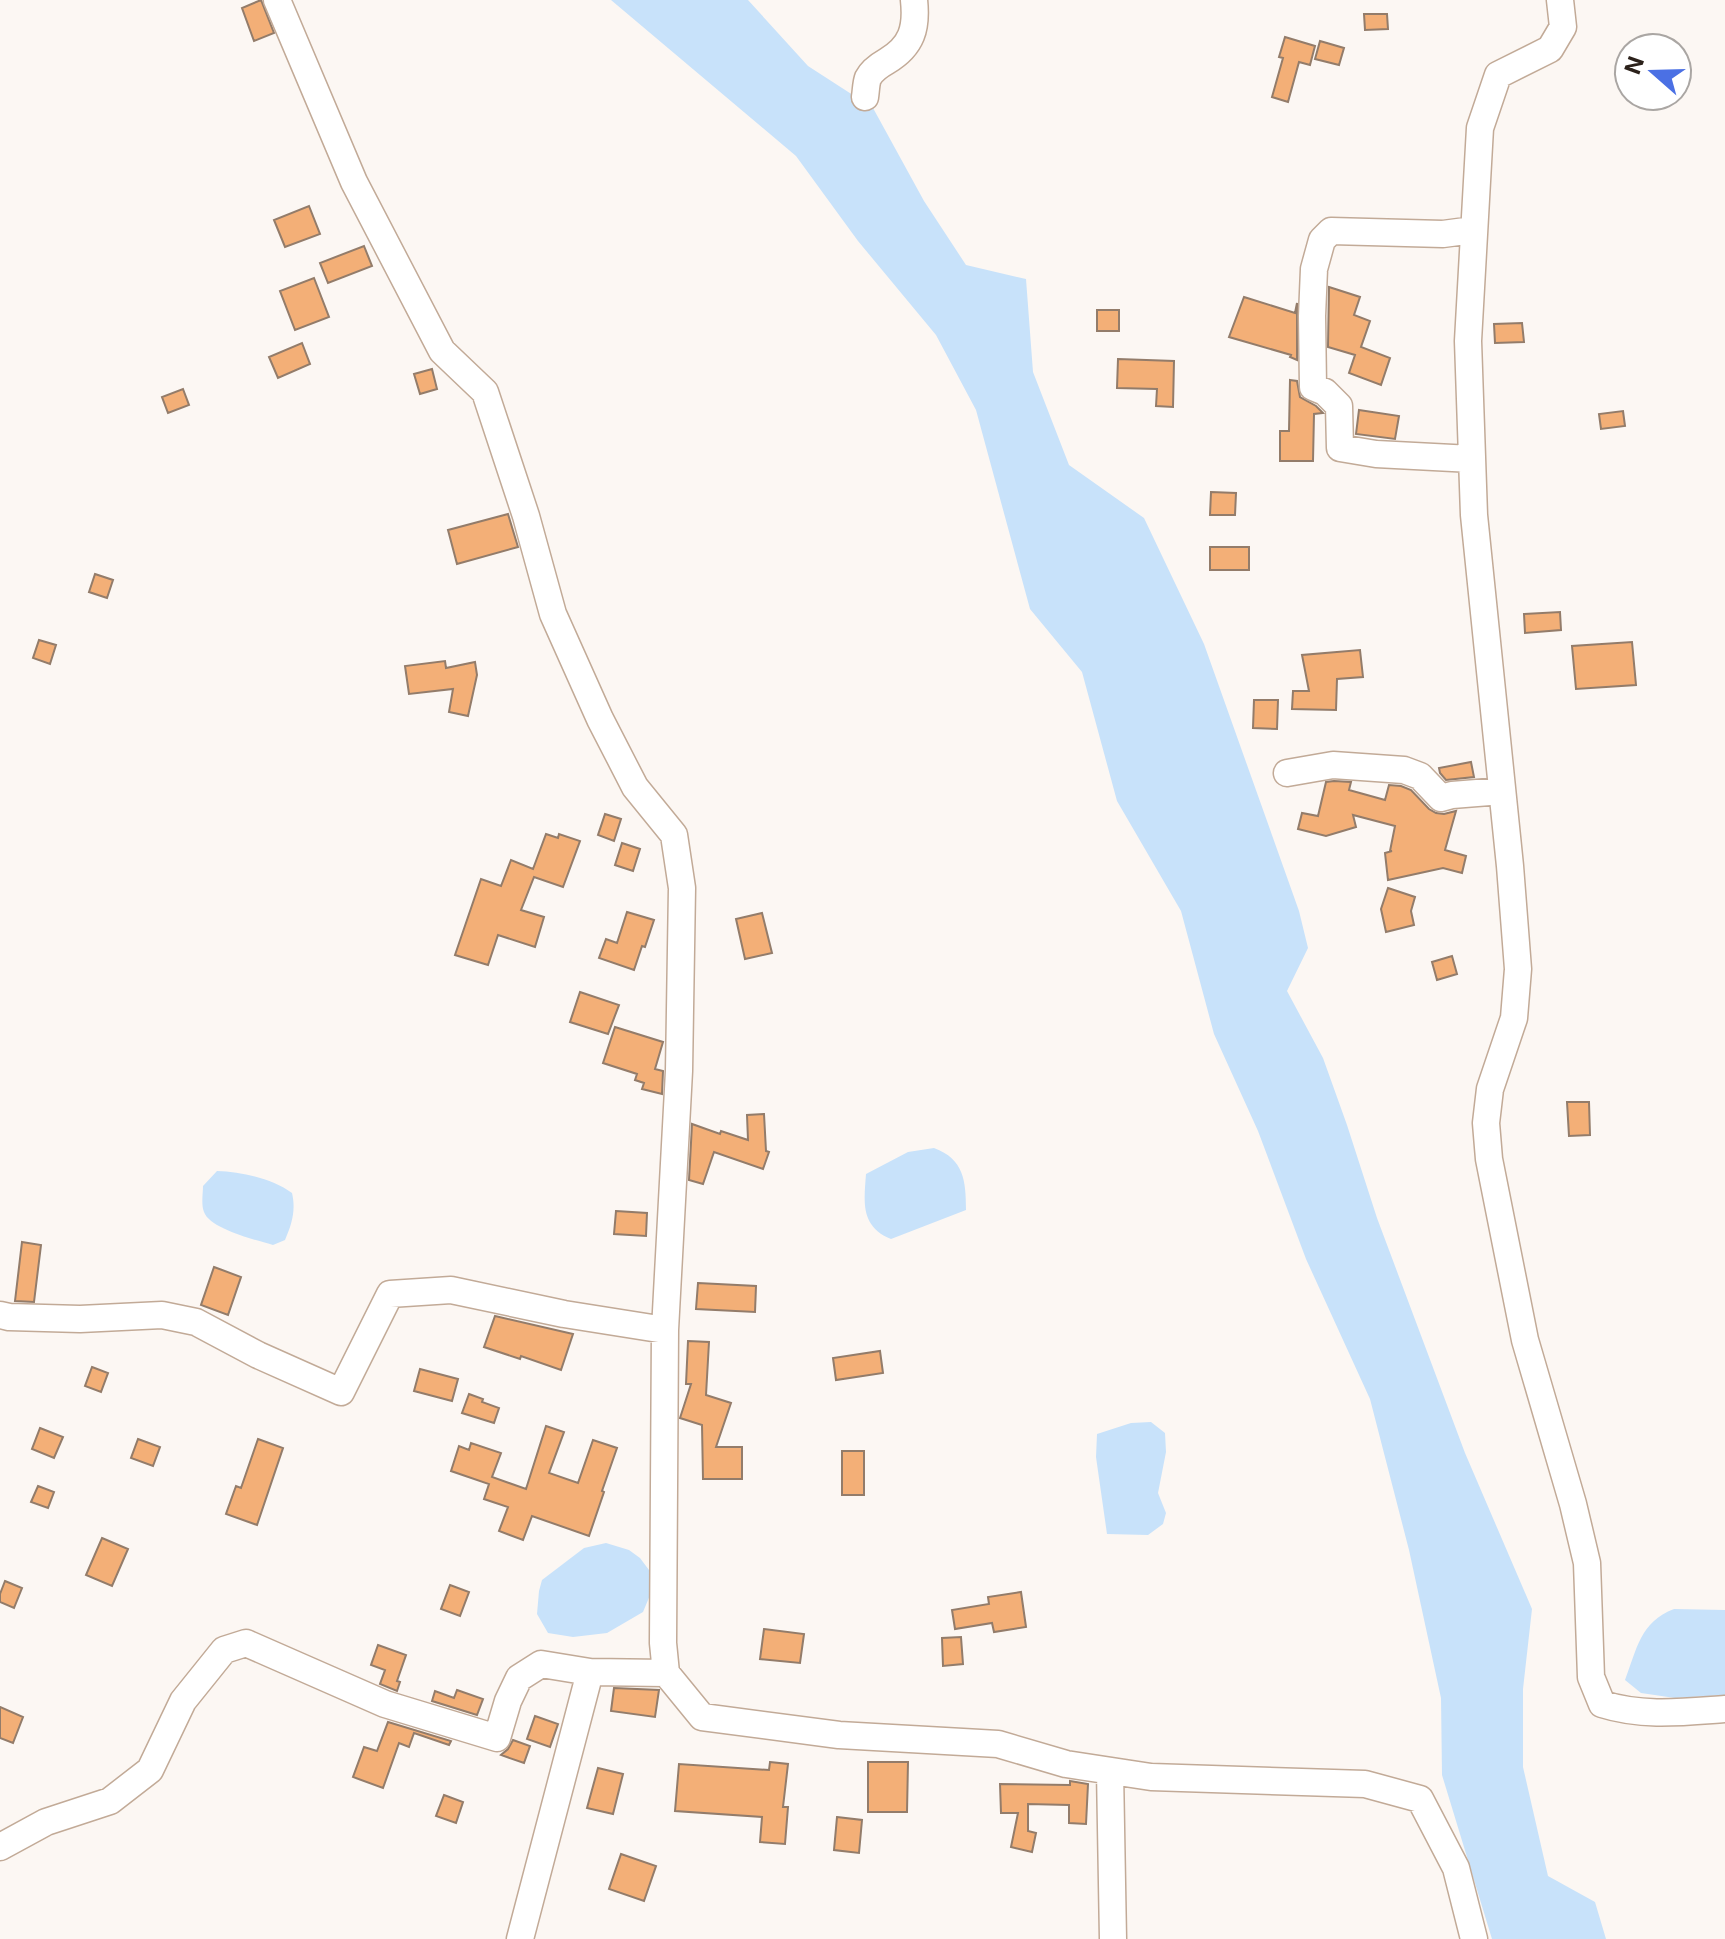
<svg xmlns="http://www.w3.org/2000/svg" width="1725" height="1939" viewBox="0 0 1725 1939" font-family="Inter,sans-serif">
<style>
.water{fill:#c8e2fa}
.building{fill:#f3af77;stroke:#937c6a;stroke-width:2}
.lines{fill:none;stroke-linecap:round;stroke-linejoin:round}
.minor-casing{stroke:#c2aa97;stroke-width:29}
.minor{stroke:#fff;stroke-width:26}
</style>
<rect width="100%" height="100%" fill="#fcf7f3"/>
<path class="water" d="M611 0H748L808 66 873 108 924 201 966 265 1026 279 1033 372 1069 465 1144 518 1204 644 1299 911 1308 948 1287 991 1323 1058 1347 1125 1377 1218 1465 1453 1532 1609 1523 1689V1767L1548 1876 1595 1902 1606 1939H1492L1442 1775 1441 1698 1409 1550 1370 1399 1306 1259 1258 1131 1214 1034 1181 911 1117 801 1082 672 1030 609 976 410 936 335 858 241 796 156Z
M934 1148C964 1159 966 1181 966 1210L891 1239C860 1226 864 1202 866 1174L908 1152Z
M217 1171C242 1172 272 1178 292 1193 296 1210 292 1224 285 1240L273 1245C256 1240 210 1229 204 1212 201 1205 203 1193 203 1186Z
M1151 1422 1165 1433 1166 1452 1158 1493 1166 1513 1163 1524 1148 1535 1107 1534 1096 1457 1097 1434 1131 1423Z
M606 1543 629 1550 640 1558 649 1570 653 1588 643 1612 607 1633 573 1637 548 1633 537 1614 539 1591 542 1580 584 1548Z
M1674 1609 1725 1610V1695L1675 1698 1641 1693 1625 1680C1637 1649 1640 1622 1674 1609Z"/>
<path class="building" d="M261 0 274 33 254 41 242 8Z
M1364 14H1387L1388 29 1365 30Z
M1285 37 1315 46 1310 65 1299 62 1288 102 1272 97 1283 58 1279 57Z
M1320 41 1344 48 1339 65 1315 59Z
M309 206 320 234 285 247 274 220Z
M364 246 372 266 328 283 320 263Z
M314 278 329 317 295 330 280 291Z
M1329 287 1360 297 1354 315 1370 321 1361 347 1390 358 1381 385 1349 373 1355 355 1328 347Z
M1244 297 1295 313 1297 303V360L1290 357 1291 355 1229 337Z
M1097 310H1119V331H1097Z
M1522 323 1524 342 1495 343 1494 324Z
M302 343 310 364 278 378 269 357Z
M1118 359 1174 361 1173 407 1156 406 1157 389 1117 388Z
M432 369 437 389 420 394 414 374Z
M1290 380 1297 381 1300 397 1316 406 1323 413 1314 414 1313 461H1280V431H1289Z
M183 389 189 405 168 413 162 397Z
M1359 410 1399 416 1395 439 1356 434Z
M1623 411 1625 426 1601 429 1599 414Z
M1211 492 1236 493 1235 515H1210Z
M508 514 518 547 457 564 448 530Z
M1210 547H1249V570H1210Z
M95 574 113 580 107 598 89 592Z
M1560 612 1561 630 1525 633 1524 614Z
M39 640 56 645 50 664 33 658Z
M1632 642 1636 685 1576 689 1572 646Z
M1360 650 1363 677 1337 679 1336 710 1292 709 1293 691H1309L1302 655Z
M445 661 446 668 475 662 477 675 468 716 449 712 453 689 409 694 405 666Z
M1254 700H1278L1277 729 1253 728Z
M1471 762 1474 777 1446 780 1440 773 1439 768Z
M1334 781 1351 782 1349 790 1385 800 1389 785 1401 786 1411 790 1429 809 1436 813 1444 814 1456 811 1445 850 1466 856 1462 873 1443 868 1388 880 1385 853 1392 851H1390L1395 826 1353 815 1356 827 1326 836 1298 829 1302 813 1318 816 1326 782Z
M605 814 621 819 614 841 598 835Z
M546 834 558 838 559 834 580 841 563 887 534 877 521 910 544 917 535 947 498 935 488 965 455 955 481 879 501 886 511 860 533 869Z
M622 843 640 849 633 871 615 865Z
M1388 888 1415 897 1411 911 1414 925 1386 932 1381 909Z
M627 912 654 920 645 947 642 946 634 970 599 958 606 939 617 943Z
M762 913 772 953 745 959 736 919Z
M1452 956 1457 974 1437 980 1432 962Z
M580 992 619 1005 608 1034 570 1022Z
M615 1027 663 1042 655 1069 663 1071 662 1094 642 1089 644 1083 635 1080 637 1074 603 1063Z
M1567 1102H1589L1590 1135 1569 1136Z
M764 1114 766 1151 769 1152 763 1169 714 1152 703 1184 689 1180 692 1124 720 1134 721 1131 748 1140 747 1115Z
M616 1211 647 1213 646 1236 614 1234Z
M22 1242 41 1245 34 1302 15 1301Z
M214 1267 241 1277 228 1315 201 1305Z
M698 1283 756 1286 755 1312 696 1309Z
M495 1316 573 1334 561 1370 521 1356 520 1359 484 1347Z
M688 1341 709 1342 706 1395 731 1403 716 1447H742V1479H703L702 1425 680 1418 691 1384H686Z
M880 1351 883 1373 836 1380 833 1358Z
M92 1367 108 1373 101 1392 85 1386Z
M420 1369 458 1379 452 1401 414 1391Z
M469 1394 483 1399 482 1402 499 1408 494 1423 462 1413Z
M546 1426 564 1432 549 1473 578 1483 593 1440 617 1448 602 1491 604 1492 589 1536 532 1516 523 1540 499 1531 508 1507 484 1499 489 1484 451 1471 459 1446 469 1450 471 1443 501 1453 492 1477 526 1489Z
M40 1428 63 1437 54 1458 32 1449Z
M138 1439 160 1447 153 1466 131 1458Z
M258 1439 283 1448 257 1525 226 1514 236 1486 241 1488Z
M842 1451H864V1495H842Z
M38 1486 54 1492 48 1508 31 1502Z
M102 1538 128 1549 112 1586 86 1575Z
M5 1581 22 1588 14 1608 0 1602V1594Z
M450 1585 469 1592 460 1616 441 1609Z
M1021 1592 1026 1627 994 1632 992 1623 955 1629 952 1610 989 1604 988 1597Z
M764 1629 804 1634 800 1663 760 1659Z
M961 1637 963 1664 943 1666 942 1638Z
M378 1645 406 1655 397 1681 400 1682 397 1691 380 1684 385 1670 371 1665Z
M614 1688 659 1690 655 1717 611 1711Z
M457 1690 483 1699 477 1715 432 1701 435 1691 454 1698Z
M0 1707 23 1717 13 1743 0 1738Z
M535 1716 558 1724 550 1747 527 1739Z
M388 1722 451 1741 449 1745 414 1733 409 1747 399 1743 383 1788 353 1777 364 1747 377 1751Z
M513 1740 530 1746 524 1763 501 1755 508 1749Z
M770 1762 788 1764 783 1807H788L785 1844 760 1842 762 1817 675 1811 679 1764 769 1770Z
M868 1762H908L907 1812H868Z
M598 1768 623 1774 613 1814 587 1808Z
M1070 1781 1088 1784 1086 1824 1069 1823V1805L1028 1804V1831L1036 1833 1032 1852 1011 1847 1018 1813H1001L1000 1784 1070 1785Z
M444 1795 463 1802 456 1823 436 1816Z
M837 1817 862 1820 859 1853 834 1850Z
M621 1854 656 1866 644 1901 609 1889Z"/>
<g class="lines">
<g class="minor-casing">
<path id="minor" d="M1560 0 1563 27 1550 49 1498 75 1480 128 1468 341 1474 515 1510 866 1518 969 1514 1018 1490 1089 1486 1123 1489 1159 1525 1340 1573 1504 1587 1563 1591 1677 1602 1704C1643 1717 1683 1712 1725 1709
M865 97C866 91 866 83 868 78 872 70 880 65 887 61 912 46 917 28 914 0
M1472 459 1376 454 1340 448 1339 406 1325 392 1313 387 1312 316 1314 269 1322 240 1331 231 1443 234 1473 230
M1287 773 1333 765 1404 770 1420 776 1441 798 1452 795 1502 791
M0 1315 9 1317 80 1319 162 1315 196 1322 258 1355 341 1392 390 1294 451 1290 564 1314 665 1330
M666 1673 702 1717 839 1735 998 1744 1066 1764 1151 1777 1365 1784 1420 1799 1456 1868 1474 1939
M1110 1771 1113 1939
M0 1847 46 1822 110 1801 150 1770 183 1701 224 1650 246 1643 385 1704 497 1738 508 1701 519 1678 541 1664 590 1672 666 1673 663 1643 665 1330 679 1071 682 888 674 835 635 787 600 719 553 614 526 516 485 392 442 351 354 182 277 0
M520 1939 590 1672"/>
</g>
<use href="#minor" class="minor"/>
</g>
<g transform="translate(1653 72) rotate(290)"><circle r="38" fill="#ffffff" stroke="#aaa6a3" stroke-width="2"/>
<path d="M0-6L14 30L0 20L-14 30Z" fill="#4b70e4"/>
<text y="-12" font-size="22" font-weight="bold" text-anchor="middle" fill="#2b211a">N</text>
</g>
</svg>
